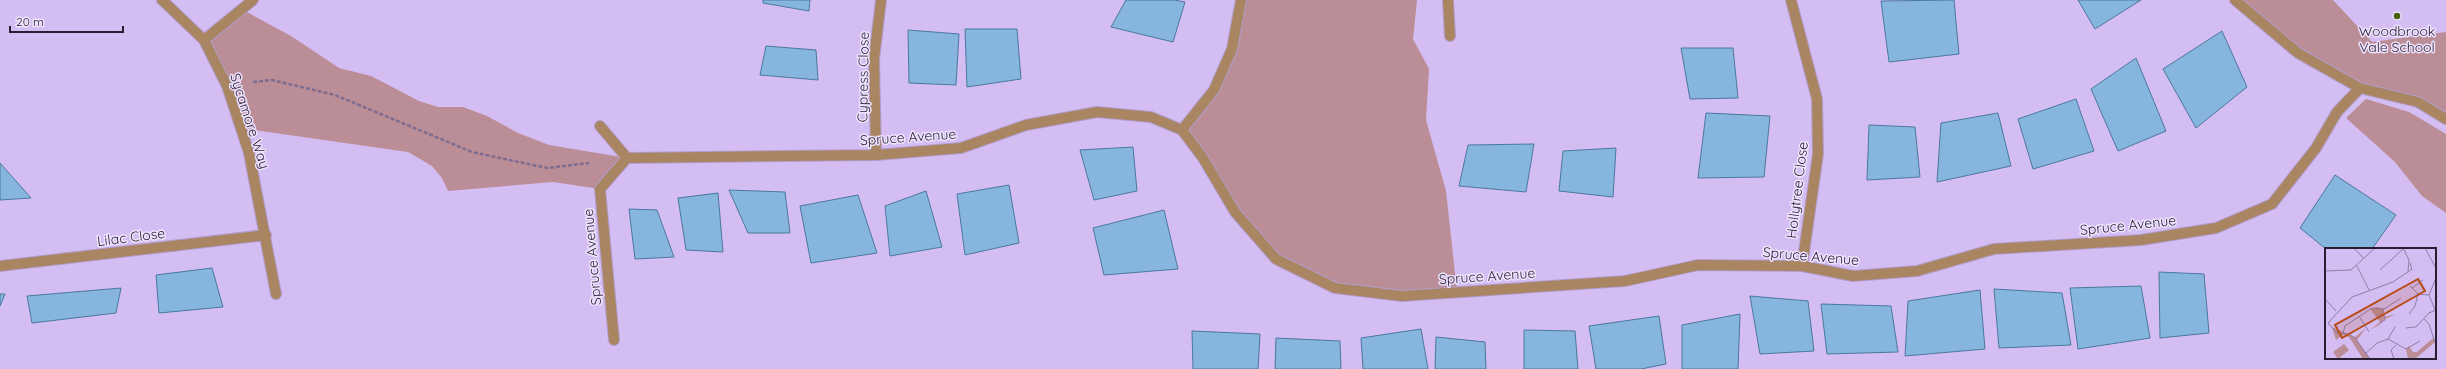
<svg xmlns="http://www.w3.org/2000/svg" width="2446" height="369" viewBox="0 0 2446 369" font-family="Quicksand,sans-serif">
<style>
.green{fill:#bb8d96}
.building{fill:#86b5de;stroke:#4b789e}
.lines{fill:none;stroke-linecap:round;stroke-linejoin:round}
.service-casing{stroke:#b19dcb;stroke-width:12}
.minor-casing{stroke:#b19dcb;stroke-width:12}
.path{stroke:#7d6d91;stroke-width:2.5;stroke-dasharray:4 2;stroke-linecap:butt}
.service{stroke:#aa8562;stroke-width:10}
.minor{stroke:#aa8562;stroke-width:10}
.poi-dot{fill:#485f0b;stroke:#efe3ff;stroke-width:1.5}
.labels{text-anchor:middle;dominant-baseline:central;stroke-width:3;stroke-linejoin:round;paint-order:stroke}
.poi-label{font-size:14px;fill:#271e31;stroke:#efe3ff}
.street-label{font-size:14px;fill:#271e31;stroke:#efe3ff}
.inset-road{fill:none;stroke:#8f7da5;stroke-width:1}
.view{fill:#b84a15;fill-opacity:0.15;stroke:#b84a15;stroke-width:2}
.inset-edge{fill:none;stroke:#271e31;stroke-width:2}
</style>
<rect width="100%" height="100%" fill="#d4bdf2"/>
<path class="green" d="M1241 0H1417L1413 39 1429 69 1426 120 1446 191 1457 292 1402 296 1335 288 1276 259 1235 212 1182 130 1214 90 1232 49Z
M2235 0H2333L2372 42 2446 32V119L2418 102 2360 88 2298 53Z
M241 9 291 36 339 68 371 76 419 101 438 107H463L487 116 518 133 549 145 627 158 600 189 553 182 448 191 442 178 432 166 408 152 247 129 204 40Z
M2366 99 2409 112 2446 134V213L2422 196 2395 162 2346 118Z"/>
<path class="building" d="M763 0H810L809 11 763 3Z
M1126 0H1174L1185 2 1173 42 1111 27Z
M1954 0 1959 54 1889 62 1881 1Z
M2078 0H2141L2095 29Z
M965 29H1017L1021 79 967 87Z
M908 30 959 34 956 85 909 83Z
M2222 31 2247 87 2196 128 2163 69Z
M766 46 816 50 818 80 760 75Z
M1681 48H1733L1738 98 1690 99Z
M2136 58 2166 131 2118 151 2091 89Z
M2076 99 2094 151 2033 169 2018 119Z
M1706 113 1770 116 1764 177 1698 178Z
M1998 113 2011 166 1937 182 1941 123Z
M1869 125 1915 127 1920 177 1867 180Z
M1534 144 1526 192 1459 186 1468 145Z
M1133 147 1137 191 1094 200 1080 150Z
M1616 148 1613 197 1559 191 1563 151Z
M0 163 31 198 0 200Z
M2335 175 2396 215 2372 249H2326L2300 228Z
M1009 185 1019 243 965 255 957 194Z
M729 190 785 192 790 233H748Z
M926 191 942 247 890 256 885 206Z
M718 193 723 252 686 250 678 198Z
M858 195 877 253 811 263 800 206Z
M629 209 657 210 674 257 635 259Z
M1164 210 1178 269 1104 275 1093 228Z
M212 268 223 307 159 313 156 275Z
M2159 272 2204 274 2209 333 2160 338Z
M2141 286 2150 338 2078 349 2070 288Z
M121 288 116 313 32 323 27 296Z
M1994 289 2062 293 2071 345 1999 348Z
M1980 290 1985 349 1905 356 1908 301Z
M0 294H5L0 306Z
M1750 296 1808 301 1814 351 1760 354Z
M1821 304 1891 306 1898 352 1827 354Z
M1740 314 1738 369H1682V325Z
M1659 316 1666 364 1641 369H1596L1589 326Z
M1421 329 1428 369H1363L1361 338Z
M1524 330 1575 331 1578 369H1524Z
M1192 331 1260 334 1258 369H1193Z
M1436 337 1485 342 1486 369H1435Z
M1276 338 1340 341 1341 369H1275Z"/>
<g class="lines">
<g class="service-casing">
<path id="service" d="M1448 0 1450 36"/>
</g>
<g class="minor-casing">
<path id="minor" d="M162 0 204 40 227 86 249 153 276 294
M1791 0 1817 99 1818 154 1802 266
M2235 0 2298 53 2360 88 2418 102 2446 119
M204 40 253 0
M600 126 627 158 600 189 614 340
M1182 130 1214 90 1232 49 1241 0
M876 155 874 59 881 0
M627 158 876 155 961 148 1026 125 1097 112 1151 117 1182 130 1203 158 1235 212 1276 259 1335 288 1402 296 1625 281 1698 265 1802 266 1853 276 1917 271 1994 249 2141 240 2216 228 2272 204 2316 148 2337 112 2360 88
M0 266 266 235"/>
</g>
<path class="path" d="M253 82 272 80 335 95 472 152 547 168 589 163"/>
<use href="#service" class="service"/>
<use href="#minor" class="minor"/>
</g>
<circle class="poi-dot" cx="2397" cy="16" r="4"/>
<g class="labels">
<g class="poi-label">
<text x="2397" y="31">Woodbrook<tspan x="2397" dy="16">Vale School</tspan></text>
</g>
<g class="street-label">
<text transform="translate(863 77) rotate(-89)">Cypress Close</text>
<text transform="translate(250 121) rotate(72)">Sycamore Way</text>
<text transform="translate(908 137) rotate(-4)">Spruce Avenue</text>
<text transform="translate(1797 190) rotate(-83)">Hollytree Close</text>
<text transform="translate(2128 225) rotate(-6)">Spruce Avenue</text>
<text transform="translate(131 237) rotate(-7)">Lilac Close</text>
<text transform="translate(1811 256) rotate(5)">Spruce Avenue</text>
<text transform="translate(592 257) rotate(-95)">Spruce Avenue</text>
<text transform="translate(1487 276) rotate(-4)">Spruce Avenue</text>
</g>
</g>
<g transform="translate(2325 248)">
<rect width="111" height="111" fill="#d4bdf2"/>
<path d="M52 59 58 61 59 69 71 66 60 71 54 77 45 82 55 74 45 61ZM7 79 30 89 41 80 32 92 45 111H38L24 89 18 87 11 92ZM108 90 110 94 90 111H83L81 101 84 98 88 104H92ZM19 96 24 102 13 111 8 104Z" fill="#bb8d96"/>
<path class="inset-road" d="M29 0 39 11M78 0 84 12 83 23M100 0 111 20M32 18 44 42M55 22 78 1M0 23 26 22 50 0M85 38 93 46 104 47M87 40 98 32M0 51 11 63M110 62 104 47 111 30M84 66 90 58 93 46M34 68 44 84M99 71 104 76 111 97 110 111M3 75 27 49 68 34 87 21 85 15M3 75 12 85 24 86 30 90 45 111M55 75 60 72 58 61M81 80 91 79 104 65 111 62M18 85 20 78 47 60 59 61 76 50M63 91 70 79M40 106 52 95 63 91 81 101 95 93M69 111 66 102 71 97"/>
<path class="view" d="M93 31 100 43 17 90 10 77Z"/>
<rect width="111" height="111" class="inset-edge"/>
</g>
<path d="M10 26v6h113v-6" fill="none" stroke="#271e31" stroke-width="2"/>
<text x="16" y="26" font-size="12" fill="#271e31" stroke="#efe3ff" stroke-width="3" paint-order="stroke">20 m</text>
</svg>
